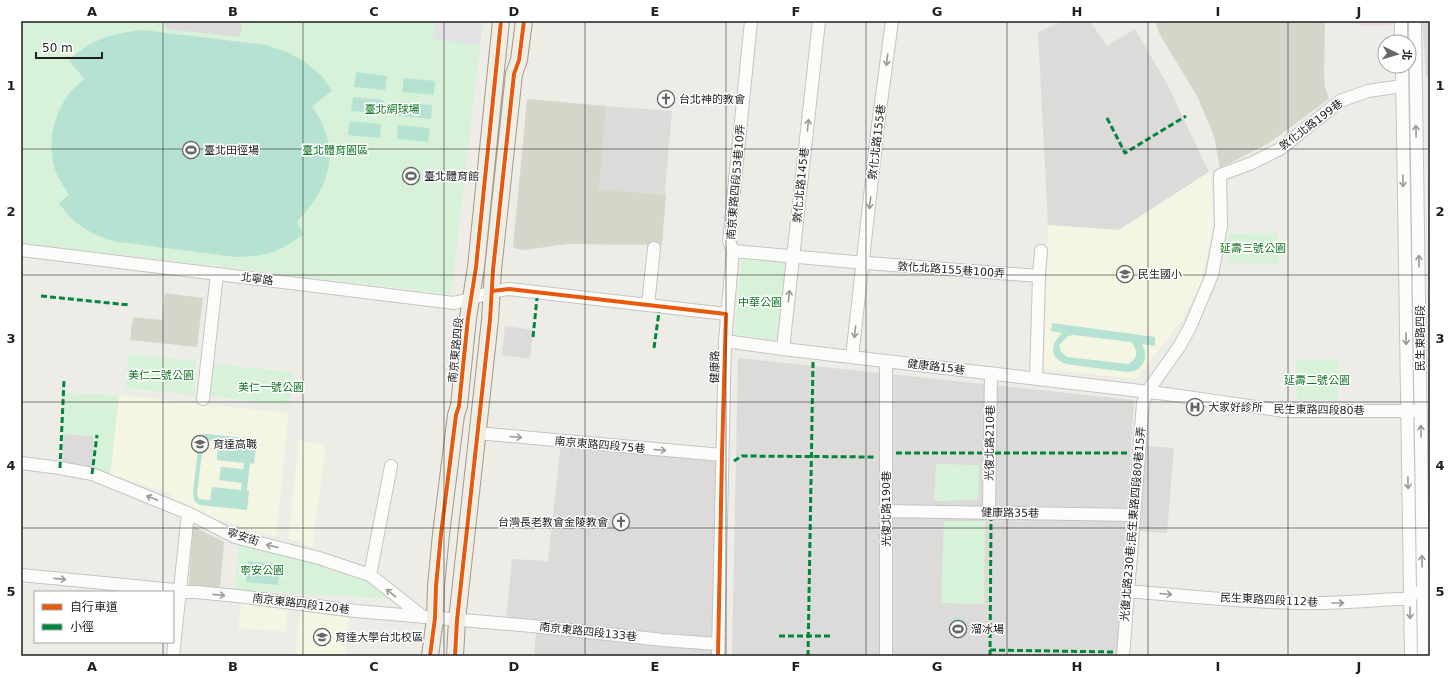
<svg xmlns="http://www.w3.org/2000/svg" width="1451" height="677" viewBox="0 0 1451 677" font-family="'DejaVu Sans','Noto Sans TC',sans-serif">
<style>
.residential{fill:#dcdbd9}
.commercial{fill:#eadeda}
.education{fill:#f4f5e3}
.construction{fill:#d5d5c9}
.park{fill:#d7f2d9}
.pitch{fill:#b6e2d3;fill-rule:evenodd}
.plaza{fill:#e3e2e5}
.pier{fill:#dddcda}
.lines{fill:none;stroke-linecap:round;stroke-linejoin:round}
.minor-casing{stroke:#c4c4c2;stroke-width:14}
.major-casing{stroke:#a29b85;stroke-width:18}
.minor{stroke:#fcfcfb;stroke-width:12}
.major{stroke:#f0ede5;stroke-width:16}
.quiet{stroke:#00873e;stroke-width:3;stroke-dasharray:6 3;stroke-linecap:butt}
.cycleway-casing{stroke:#fff;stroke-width:6}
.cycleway{stroke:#e8590c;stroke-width:4}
.oneway{stroke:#999998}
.grid{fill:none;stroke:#1f1f1f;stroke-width:1;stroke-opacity:0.55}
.labels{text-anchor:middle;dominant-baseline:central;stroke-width:3;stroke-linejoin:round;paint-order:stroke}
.poi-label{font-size:11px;fill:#1f1f1f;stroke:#fff;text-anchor:start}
.park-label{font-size:11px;fill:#137625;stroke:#fff}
.street-label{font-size:11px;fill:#1f1f1f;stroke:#fff}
.neatline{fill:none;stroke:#1f1f1f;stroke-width:1.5}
.grid-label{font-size:13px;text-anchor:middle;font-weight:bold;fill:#1f1f1f}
</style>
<rect width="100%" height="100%" fill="#edece7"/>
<path class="residential" d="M1063 21H1090L1107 46 1135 29 1167 84 1209 172 1119 230 1048 225 1038 32Z
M1422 21H1430V77L1426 76Z
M606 106 672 111 665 191 666 195 599 189Z
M505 326 533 330 530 359 502 355Z
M738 358 1134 400 1118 656H732Z
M63 434 94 436 92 469 62 463Z
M561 442 716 458 713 656H534L537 622 506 620 512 559 548 561Z
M1145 446 1174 448 1167 533 1138 531Z"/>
<path class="commercial" d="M1341 21H1394L1395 24 1382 26H1364Z"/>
<path class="education" d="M1209 172 1211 180 1213 227 1201 283 1182 320 1136 379 1044 369 1048 225 1119 230Z
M119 395 289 413 276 537 171 505 172 494 110 475Z
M299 440 326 446 312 548 288 538Z
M241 603 288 608 286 632 238 628Z
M300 611 349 618 345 656H295Z"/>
<path class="construction" d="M1155 21H1325L1324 74 1325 87 1329 99 1269 143 1220 168 1214 136 1197 96 1160 35Z
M527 99 606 106 599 189 666 195 662 245 567 244 525 250 513 248Z
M165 293 203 298 197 347 130 340 133 317 162 320Z
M193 526 224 542 220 588 189 585Z"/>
<path class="park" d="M21 21H483L451 294 21 243Z
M1277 233 1279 264 1228 263 1229 234Z
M742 259 786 263 778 340 735 335Z
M129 354 196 361 194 395 125 388Z
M1339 359 1338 399 1297 400 1296 360Z
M212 364 293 372 289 406 210 396Z
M65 393 119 395 110 475 92 469 94 436 63 434Z
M936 464 979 465 978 500 934 501Z
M944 521H985L984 604 941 603Z
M239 543 288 555 348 572 366 579 390 596 388 599 235 590Z"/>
<path class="pitch" d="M143 30 266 45 287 52 304 61 322 76 332 91 312 106C342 150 331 186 297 222L304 234C279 252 266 257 235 257L112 241C89 233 73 224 59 203L69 195C66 189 61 183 58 177 48 155 50 126 62 105 67 95 75 87 84 79L69 60C94 38 110 34 143 30Z
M356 72 387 76 385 90 354 87Z
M404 78 435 81 434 95 402 92Z
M353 97 384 100 383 114 351 111Z
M400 102 432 105 431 119 399 116Z
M350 121 381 124 380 138 348 135Z
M398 125 430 128 428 142 397 139Z
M1052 323 1155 337V346L1142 344C1149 356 1144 371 1129 372 1123 372 1116 370 1110 370 1095 368 1080 366 1066 364 1048 357 1051 344 1062 333L1051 331ZM1074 335 1131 342C1139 351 1138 358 1128 364L1067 357 1061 352 1059 345 1068 336Z
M206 434 244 438 250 444H256L254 464 250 463 247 490 249 491 247 510 199 505 194 501 193 492 199 441 202 435ZM207 440 218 442 217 460 244 463 243 469 221 467 219 480 242 483 241 490 212 487 210 500 199 499 197 495 203 443Z
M248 561 280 564 278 585 246 582Z
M948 628a10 10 0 1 1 20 0a10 10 0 1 1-20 0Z"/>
<path class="plaza" d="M435 21H482L480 45 433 39Z"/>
<path class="pier" d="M166 21H243L240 37 165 29Z"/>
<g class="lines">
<g class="minor-casing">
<path id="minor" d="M1401 21V42
M1415 21 1424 656
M1402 66 1411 656
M21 250 454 303C474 299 489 291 509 289L726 314
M733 251 854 262 1039 276
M648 305 654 248
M725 341 783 349 1166 394 1284 411H1420
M783 349 819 21
M852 357 878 125 892 21
M1036 379 1039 276 1041 251
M203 399 217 274
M477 433 722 455
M21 463 60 468 92 474 188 513 235 537 319 558 370 575 422 616
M886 511 1133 515
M989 512 991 373
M21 575 237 596 356 611 532 626 663 640 718 644
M370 575 391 466
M1127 591C1184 596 1241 602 1297 603 1331 604 1364 601 1397 599H1404L1416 593
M173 656 188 513
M718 656 725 341 733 251 729 241 751 21
M886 656V361
M1123 656 1143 403 1147 392 1179 347 1190 327 1212 275 1221 226 1220 175 1252 163 1280 149 1340 101 1368 91 1402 86"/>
</g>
<g class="major-casing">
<path id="major" d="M430 656 435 618 436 586 441 534 456 415 459 406 468 318 476 267 501 21
M455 656 457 620 490 320 493 270 514 74 519 60 524 21"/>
</g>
<use href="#minor" class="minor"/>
<use href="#major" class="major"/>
<path class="quiet" d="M1107 118 1125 153 1186 116
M41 296 129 305
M533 337 537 298
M654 348 659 312
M896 453H982
M995 453H1130
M734 461 742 456 875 457
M60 468 64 380
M92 474 97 435
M779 636H830
M990 650 1114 652
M808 656 813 362
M990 656 991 520"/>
<g class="cycleway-casing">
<path id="cycleway" d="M492 291 509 289 726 314 722 455 718 656
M430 656 435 618 436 586 441 534 456 415 459 406 468 318 476 267 501 21
M455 656 457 620 490 320 493 270 514 74 519 60 524 21"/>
</g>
<use href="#cycleway" class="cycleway"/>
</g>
<defs><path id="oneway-shaft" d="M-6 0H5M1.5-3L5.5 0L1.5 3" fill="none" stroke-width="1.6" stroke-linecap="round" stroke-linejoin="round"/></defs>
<g class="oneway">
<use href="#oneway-shaft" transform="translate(887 60) rotate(97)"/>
<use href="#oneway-shaft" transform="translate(808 125) rotate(-84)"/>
<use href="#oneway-shaft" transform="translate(1416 131) rotate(-91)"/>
<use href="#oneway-shaft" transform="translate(1403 181) rotate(89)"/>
<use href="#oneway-shaft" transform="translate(870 203) rotate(97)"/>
<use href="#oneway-shaft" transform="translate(1419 261) rotate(-91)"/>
<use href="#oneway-shaft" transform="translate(789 296) rotate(-84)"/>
<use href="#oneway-shaft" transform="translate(855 332) rotate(96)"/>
<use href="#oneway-shaft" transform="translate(1406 339) rotate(89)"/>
<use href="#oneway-shaft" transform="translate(1421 431) rotate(-91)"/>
<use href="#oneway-shaft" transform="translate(516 437) rotate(5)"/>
<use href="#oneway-shaft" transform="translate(660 450) rotate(5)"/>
<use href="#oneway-shaft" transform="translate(1408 483) rotate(89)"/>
<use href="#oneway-shaft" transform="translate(152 498) rotate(-157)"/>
<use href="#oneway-shaft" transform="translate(272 546) rotate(-166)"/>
<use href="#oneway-shaft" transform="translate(1422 561) rotate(-91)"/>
<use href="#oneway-shaft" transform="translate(60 579) rotate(6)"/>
<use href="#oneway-shaft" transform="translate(391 593) rotate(-140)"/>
<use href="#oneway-shaft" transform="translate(1166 594) rotate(5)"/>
<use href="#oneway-shaft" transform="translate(219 595) rotate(6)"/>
<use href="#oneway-shaft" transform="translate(1338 603)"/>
<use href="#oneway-shaft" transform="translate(1410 613) rotate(89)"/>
</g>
<path class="grid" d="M163 21V592M303 21V656M444 21V656M585 21V656M726 21V656M866 21V656M1007 21V656M1148 21V656M1288 21V656M21 149H1430M21 275H1430M21 402H1430M21 528H1430M163 642V656"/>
<defs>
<g id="church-ring" transform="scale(0.9)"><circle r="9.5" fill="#fff" stroke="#676765" stroke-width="1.5"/><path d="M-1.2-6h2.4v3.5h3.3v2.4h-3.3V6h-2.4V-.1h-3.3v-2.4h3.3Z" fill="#676765"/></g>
<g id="stadium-ring" transform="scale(0.9)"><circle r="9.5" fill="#fff" stroke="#676765" stroke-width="1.5"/><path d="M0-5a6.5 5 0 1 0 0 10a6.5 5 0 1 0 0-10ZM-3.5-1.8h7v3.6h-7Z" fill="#676765"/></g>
<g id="school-ring" transform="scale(0.9)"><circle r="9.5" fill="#fff" stroke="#676765" stroke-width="1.5"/><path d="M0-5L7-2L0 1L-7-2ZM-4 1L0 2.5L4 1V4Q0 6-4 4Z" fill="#676765"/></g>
<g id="hospital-ring" transform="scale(0.9)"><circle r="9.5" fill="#fff" stroke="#676765" stroke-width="1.5"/><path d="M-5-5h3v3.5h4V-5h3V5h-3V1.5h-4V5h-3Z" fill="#676765"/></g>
<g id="university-ring" transform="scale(0.9)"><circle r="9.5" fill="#fff" stroke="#676765" stroke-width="1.5"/><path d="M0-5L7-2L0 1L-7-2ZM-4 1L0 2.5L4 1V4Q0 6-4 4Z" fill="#676765"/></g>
</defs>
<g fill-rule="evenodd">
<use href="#church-ring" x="666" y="99"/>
<use href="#stadium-ring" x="191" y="150"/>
<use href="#stadium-ring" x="411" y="176"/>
<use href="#school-ring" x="1125" y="274"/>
<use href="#hospital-ring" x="1195" y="407"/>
<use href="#school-ring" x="200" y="444"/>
<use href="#church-ring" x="621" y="522"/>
<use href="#stadium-ring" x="958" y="629"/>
<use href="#university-ring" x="322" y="637"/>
</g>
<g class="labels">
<g class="poi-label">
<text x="679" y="99">台北神的教會</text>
<text x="204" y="150">臺北田徑場</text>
<text x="424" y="176">臺北體育館</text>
<text x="1138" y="274">民生國小</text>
<text x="1208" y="407">大家好診所</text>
<text x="213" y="444">育達高職</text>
<text x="608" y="522" text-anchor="end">台灣長老教會金陵教會</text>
<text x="971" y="629">溜冰場</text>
<text x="335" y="637">育達大學台北校區</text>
</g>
<g class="park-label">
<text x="392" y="109">臺北網球場</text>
<text x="335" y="150">臺北體育園區</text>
<text x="1253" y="248">延壽三號公園</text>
<text x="760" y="302">中華公園</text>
<text x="161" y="375">美仁二號公園</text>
<text x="1317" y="380">延壽二號公園</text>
<text x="271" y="387">美仁一號公園</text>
<text x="262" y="570">寧安公園</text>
</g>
<g class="street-label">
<text transform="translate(1311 125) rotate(-37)">敦化北路199巷</text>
<text transform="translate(877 142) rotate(-83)">敦化北路155巷</text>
<text transform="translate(736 182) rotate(-85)">南京東路四段53巷10弄</text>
<text transform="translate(801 185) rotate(-84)">敦化北路145巷</text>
<text transform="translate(951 270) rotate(4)">敦化北路155巷100弄</text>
<text transform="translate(257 279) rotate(7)">北寧路</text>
<text transform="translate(1420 338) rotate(-90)">民生東路四段</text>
<text transform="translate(456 350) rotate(-84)">南京東路四段</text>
<text transform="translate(715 367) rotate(-89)">健康路</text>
<text transform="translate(936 367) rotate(7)">健康路15巷</text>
<text transform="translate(1319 410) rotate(1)">民生東路四段80巷</text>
<text transform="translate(990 443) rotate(-89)">光復北路210巷</text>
<text transform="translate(600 445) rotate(5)">南京東路四段75巷</text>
<text transform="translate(886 509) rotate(-90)">光復北路190巷</text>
<text transform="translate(1010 513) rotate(1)">健康路35巷</text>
<text transform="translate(1133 524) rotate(-85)">光復北路230巷;民生東路四段80巷15弄</text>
<text transform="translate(243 537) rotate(18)">寧安街</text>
<text transform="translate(1269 600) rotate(3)">民生東路四段112巷</text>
<text transform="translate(301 604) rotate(7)">南京東路四段120巷</text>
<text transform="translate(588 632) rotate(6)">南京東路四段133巷</text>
</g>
</g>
<rect width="1451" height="677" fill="none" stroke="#ffffff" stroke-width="44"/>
<rect x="34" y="591" width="140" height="52" fill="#ffffff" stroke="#a5a5a5"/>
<rect x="42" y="604" width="20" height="6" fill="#e8590c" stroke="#a5a5a5"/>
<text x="70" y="611" font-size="12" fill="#1f1f1f">自行車道</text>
<rect x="42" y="624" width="20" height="6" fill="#00873e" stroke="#a5a5a5"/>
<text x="70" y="631" font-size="12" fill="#1f1f1f">小徑</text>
<g transform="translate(1397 54) rotate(95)"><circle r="19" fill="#ffffff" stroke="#a5a5a5"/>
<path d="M0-3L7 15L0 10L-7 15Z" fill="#676765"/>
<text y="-6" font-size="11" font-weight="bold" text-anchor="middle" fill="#1f1f1f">北</text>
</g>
<path d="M36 52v6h66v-6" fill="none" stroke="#1f1f1f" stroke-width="2"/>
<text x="42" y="52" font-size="12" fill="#1f1f1f" stroke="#ffffff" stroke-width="3" paint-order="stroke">50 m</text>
<rect x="22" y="22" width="1407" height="633" class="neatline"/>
<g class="grid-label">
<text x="92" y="16">A</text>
<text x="233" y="16">B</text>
<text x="374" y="16">C</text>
<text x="514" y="16">D</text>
<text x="655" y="16">E</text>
<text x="796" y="16">F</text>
<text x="937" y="16">G</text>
<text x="1077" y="16">H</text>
<text x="1218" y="16">I</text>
<text x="1359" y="16">J</text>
<text x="11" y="90">1</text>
<text x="1440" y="90">1</text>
<text x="11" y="216">2</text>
<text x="1440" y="216">2</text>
<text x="11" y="343">3</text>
<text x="1440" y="343">3</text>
<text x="11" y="470">4</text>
<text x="1440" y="470">4</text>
<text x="11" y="596">5</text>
<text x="1440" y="596">5</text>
<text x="92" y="671">A</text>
<text x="233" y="671">B</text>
<text x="374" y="671">C</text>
<text x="514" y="671">D</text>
<text x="655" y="671">E</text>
<text x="796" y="671">F</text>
<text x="937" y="671">G</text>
<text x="1077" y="671">H</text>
<text x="1218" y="671">I</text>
<text x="1359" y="671">J</text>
</g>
</svg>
